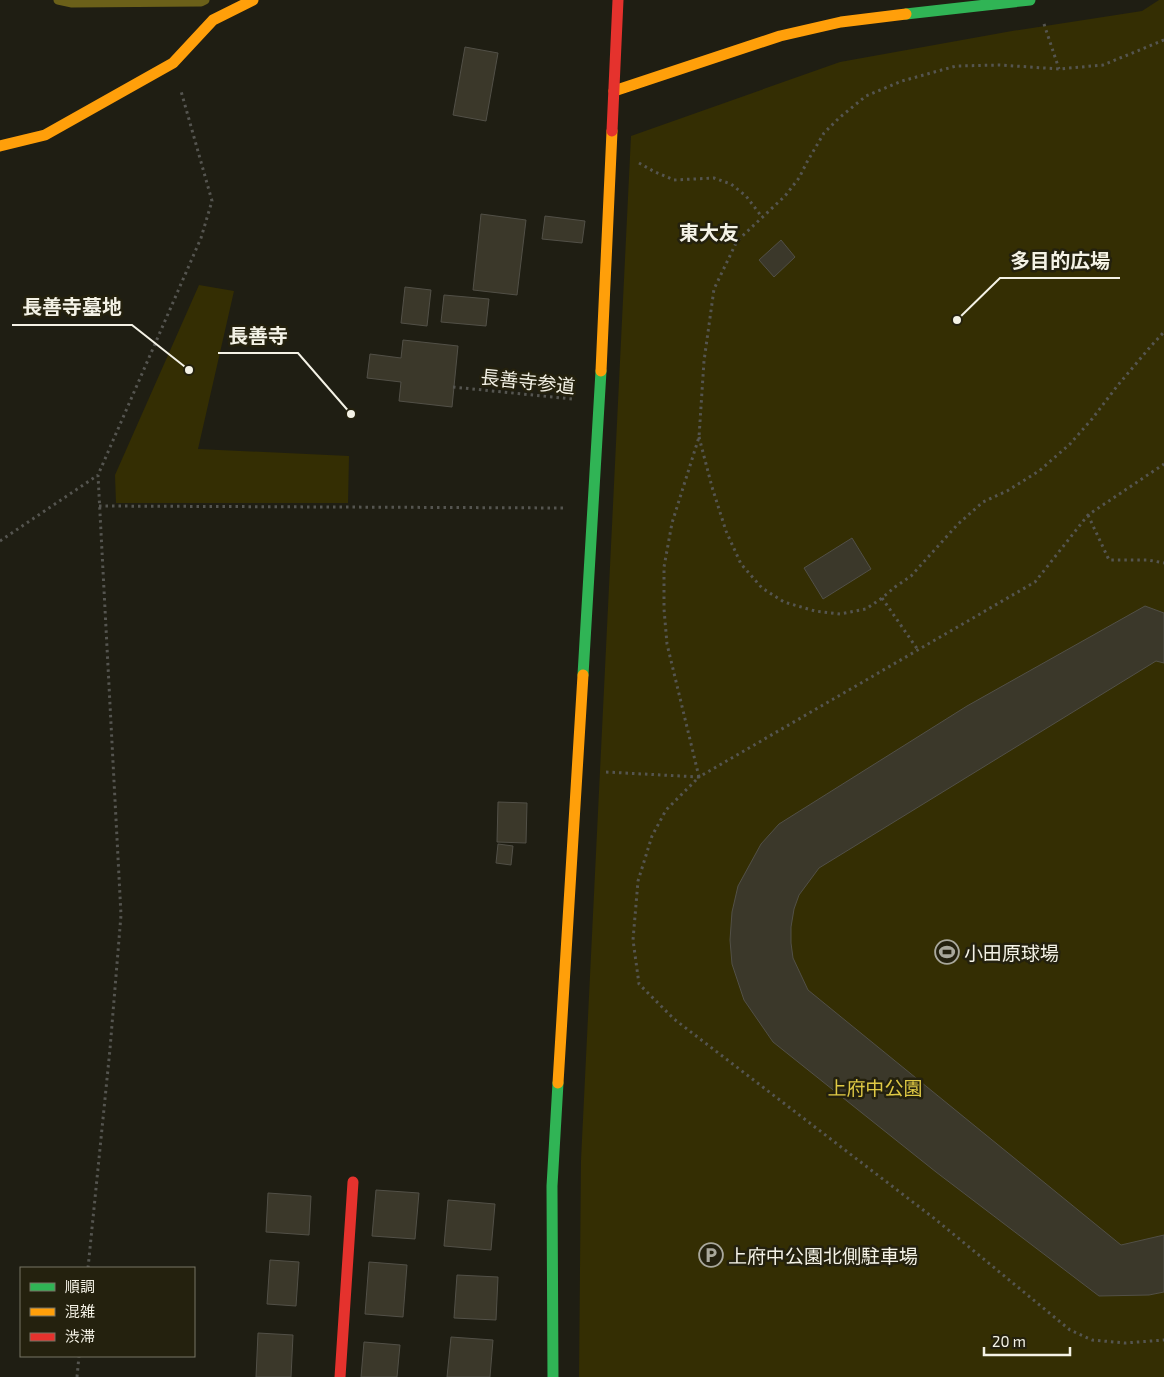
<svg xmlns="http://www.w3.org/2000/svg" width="1164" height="1377" viewBox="0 0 1164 1377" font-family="'Exo 2','Noto Sans JP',sans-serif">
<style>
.green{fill:#342e03}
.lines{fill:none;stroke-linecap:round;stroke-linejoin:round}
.stream{stroke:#6b6019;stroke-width:9}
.building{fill:#3b382a;stroke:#525047}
.path{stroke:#555550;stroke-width:3;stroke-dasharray:2.5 4;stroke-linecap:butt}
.fast{stroke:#30b455;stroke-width:11}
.slow{stroke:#ff9f0a;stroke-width:11}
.jam{stroke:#e5322d;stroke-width:11}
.labels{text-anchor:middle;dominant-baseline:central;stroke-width:5;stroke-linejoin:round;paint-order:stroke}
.street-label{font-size:19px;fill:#f4f2e6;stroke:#24210e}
.poi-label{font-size:19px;fill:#f4f2e6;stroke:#24210e;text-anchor:start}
.park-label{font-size:19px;fill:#dfc945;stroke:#24210e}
.neighbourhood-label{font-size:20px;font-weight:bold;fill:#f4f2e6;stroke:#24210e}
.leader{fill:none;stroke:#f4f2e6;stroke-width:2}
.callout-dot{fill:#f4f2e6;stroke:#24210e;stroke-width:2}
.callout-label{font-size:20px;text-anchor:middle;font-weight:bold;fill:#f4f2e6;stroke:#24210e;stroke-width:5;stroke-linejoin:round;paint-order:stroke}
</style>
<rect width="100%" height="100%" fill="#1f1e13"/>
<path class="green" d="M1159 0H1164V1377H579L581 1160 631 136 840 62 1012 31 1142 11Z
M199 285 234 291 198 449 349 456 348 503H116L115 475Z"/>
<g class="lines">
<path class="stream" d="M58 0 72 3 201 2 205 0"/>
</g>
<path class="building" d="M465 47 498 53 486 121 453 115Z
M481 214 526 220 517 295 473 290Z
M545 216 585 221 582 243 542 239Z
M781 240 795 257 774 277 759 260Z
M405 287 431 290 427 326 401 323Z
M444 295 489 299 486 326 441 322Z
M403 340 458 346 452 407 399 401 401 382 367 378 370 354 401 358Z
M852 538 871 569 823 599 804 568Z
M1145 606 1164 613V663L1156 661 819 868 799 895 794 909 791 927V943L793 958 808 990 1121 1245 1164 1235V1292L1149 1295 1099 1296 936 1172 773 1042 744 1000 732 964 730 940 732 912 738 886 761 844 779 824 967 706Z
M498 802 527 803 526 843 497 842Z
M498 844 513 846 511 865 496 863Z
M376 1190 419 1193 415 1239 372 1236Z
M268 1193 311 1196 309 1235 266 1232Z
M448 1200 495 1204 491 1250 444 1246Z
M270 1260 299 1262 296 1306 267 1304Z
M369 1262 407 1265 403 1317 365 1314Z
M457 1275 498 1277 496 1320 454 1318Z
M258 1333 293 1335 291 1377H256Z
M451 1337 493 1340 490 1377H447Z
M364 1342 400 1345 397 1377H361Z"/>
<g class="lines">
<path class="path" d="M1044 24 1059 69
M1164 40 1103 65 1059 69 1000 65 956 66 902 81 866 96 839 118 824 133 807 162 799 178 785 196 737 241 714 289 704 361 699 437 672 523 664 567V609L667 644 699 777 666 810 652 836 638 881 633 940 639 984 674 1019 935 1219 1070 1330 1092 1340 1125 1343 1164 1340
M639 163 655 172 674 180 714 178 731 184 746 196 762 217
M453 387 572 399
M699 437 712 487 726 531 741 564 762 588 784 602 815 611 840 614 866 609 882 598 895 587 911 576 958 524 983 502 1007 491 1039 471 1070 444 1092 419 1118 385 1151 346 1164 332
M99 506 565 508
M1088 515 1109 560H1148L1164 563
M0 541 98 475
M882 598 918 650
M606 772 699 777 1035 582 1088 515 1164 464
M88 1268 110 1049 121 915 98 475 201 238 212 201 181 91
M77 1377 79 1356"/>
<path class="fast" d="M906 14 1030 0
M583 675 601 371
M553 1377 552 1186 558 1083"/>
<path class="slow" d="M614 91 780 36 841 22 906 14
M0 146 45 135 173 63 213 20 253 0
M601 371 612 131
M558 1083 583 675"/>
<path class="jam" d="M612 131 618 0
M340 1377 353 1182"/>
</g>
<defs>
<g id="stadium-ring" transform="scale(1.25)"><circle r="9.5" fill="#24210e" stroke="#a9a89c" stroke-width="1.5"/><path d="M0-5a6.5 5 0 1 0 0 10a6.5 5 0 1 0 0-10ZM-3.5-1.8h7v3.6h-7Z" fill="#a9a89c"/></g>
<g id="parking-ring" transform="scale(1.25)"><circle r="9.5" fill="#24210e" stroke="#a9a89c" stroke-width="1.5"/><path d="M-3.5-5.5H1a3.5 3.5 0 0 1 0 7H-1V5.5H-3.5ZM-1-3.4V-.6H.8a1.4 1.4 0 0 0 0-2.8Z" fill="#a9a89c"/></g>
</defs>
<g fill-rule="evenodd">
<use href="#stadium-ring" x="947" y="952"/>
<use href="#parking-ring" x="711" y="1255"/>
</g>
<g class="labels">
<g class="street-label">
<text transform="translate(528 381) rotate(6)">長善寺参道</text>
</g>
<g class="poi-label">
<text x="964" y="952">小田原球場</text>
<text x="728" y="1255">上府中公園北側駐車場</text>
</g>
<g class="park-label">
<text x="875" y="1087">上府中公園</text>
</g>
<g class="neighbourhood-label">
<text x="709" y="232">東大友</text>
</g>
</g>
<path class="leader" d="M957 320L1000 278H1120M189 370L132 325H12M351 414L298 353H218"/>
<g class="callout-dot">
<circle cx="957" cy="320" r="5"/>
<circle cx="189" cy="370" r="5"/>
<circle cx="351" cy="414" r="5"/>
</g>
<g class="callout-label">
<text x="1060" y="268">多目的広場</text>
<text x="72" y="314">長善寺墓地</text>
<text x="258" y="343">長善寺</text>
</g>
<rect x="20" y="1267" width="175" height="90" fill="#24210e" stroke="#777564"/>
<rect x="30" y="1283" width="25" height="8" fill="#30b455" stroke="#777564"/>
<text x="65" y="1292" font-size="15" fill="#f4f2e6">順調</text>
<rect x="30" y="1308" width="25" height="8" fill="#ff9f0a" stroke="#777564"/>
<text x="65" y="1317" font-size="15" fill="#f4f2e6">混雑</text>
<rect x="30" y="1333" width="25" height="8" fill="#e5322d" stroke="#777564"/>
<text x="65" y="1342" font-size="15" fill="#f4f2e6">渋滞</text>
<path d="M984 1347v8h86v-8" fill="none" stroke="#f4f2e6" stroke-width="2.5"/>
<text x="992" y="1347" font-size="15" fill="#f4f2e6" stroke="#24210e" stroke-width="4" paint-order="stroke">20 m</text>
</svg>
